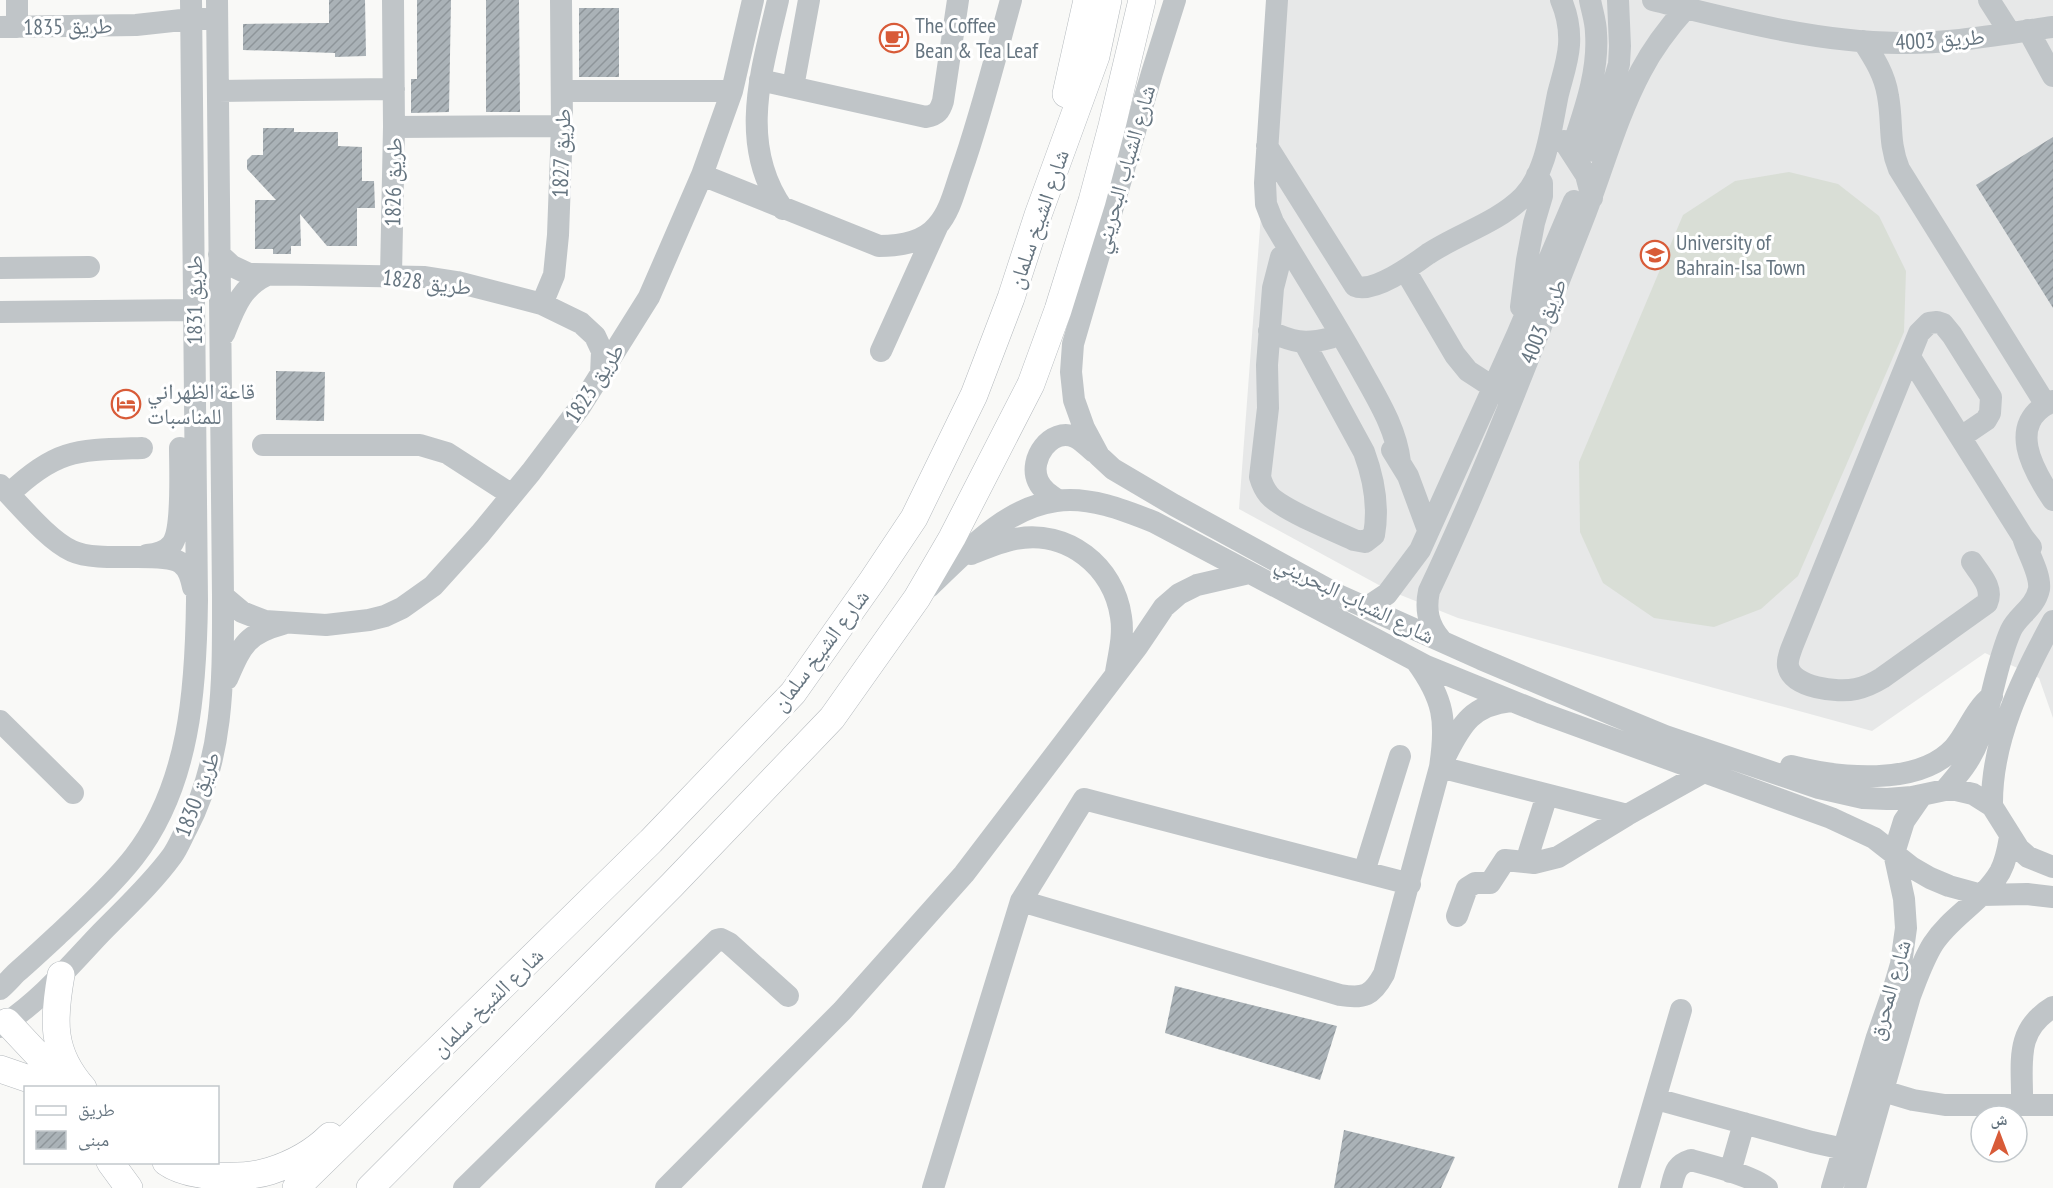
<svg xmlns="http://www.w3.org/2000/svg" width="2053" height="1188" viewBox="0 0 2053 1188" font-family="'PT Sans Narrow','Noto Naskh Arabic',sans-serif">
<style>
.built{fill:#e7e8e8}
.grass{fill:#d9ded6}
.building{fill:url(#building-hatch)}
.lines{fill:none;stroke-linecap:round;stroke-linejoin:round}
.major-casing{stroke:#b4b9bd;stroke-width:28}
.minor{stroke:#c0c5c8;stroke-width:22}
.major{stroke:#fff;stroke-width:27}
.labels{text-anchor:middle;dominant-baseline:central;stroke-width:6;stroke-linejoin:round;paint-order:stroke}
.poi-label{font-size:22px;fill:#667580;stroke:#fff;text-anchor:start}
.street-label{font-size:22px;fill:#667580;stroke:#fff}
</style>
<defs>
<pattern id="building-hatch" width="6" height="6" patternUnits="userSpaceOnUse" patternTransform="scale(1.5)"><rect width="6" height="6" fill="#aab2b7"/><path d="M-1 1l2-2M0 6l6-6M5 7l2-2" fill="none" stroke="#8e959a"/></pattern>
</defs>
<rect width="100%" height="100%" fill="#f9f9f7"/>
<path class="built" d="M1277 0H2053V718L2039 678 1985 653 1872 731 1458 618 1388 590 1239 509Z"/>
<path class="grass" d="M1789 172 1838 184 1879 216 1906 271 1904 332 1798 576 1761 609 1714 627 1654 618 1603 583 1580 532 1579 462 1683 215 1735 181Z"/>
<path class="building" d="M329 0H365L366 56 335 57V53L243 50V24L329 23Z
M417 0H451L449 112 411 113V79H417Z
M486 0H519L520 112H486Z
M579 8H619V77H579Z
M263 128H294V132H338V146L362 147V181H374L375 208H357V246H327L300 214 301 246H291V254H273V249H255V200H276L247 169V160L252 155H263Z
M2053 137V308L1976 185Z
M276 371 325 372 324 421 276 420Z
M1175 986 1337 1026 1320 1080 1165 1033Z
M1344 1130 1455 1157 1441 1188H1334Z"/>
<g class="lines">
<g class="major-casing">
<path id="major" d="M1066 94 1087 0
M61 975C53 1020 51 1052 83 1088
M7 1022 68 1087
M0 1069 38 1082
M110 1162 129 1188
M166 1162C189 1179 244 1179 270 1171 292 1164 314 1152 330 1136
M296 1188 651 841 793 693 872 581 914 518 974 395 1011 298 1038 215 1096 56 1108 0
M370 1188 672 885 832 718 917 598 952 538 1031 384 1058 310 1092 201 1112 126 1142 0"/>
</g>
<path class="minor" d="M17 0V27
M778 0C762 70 737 144 783 209
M1175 0 1152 73 1073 344 1071 372 1074 400 1084 428 1099 456 1113 469 1174 505 1338 595 1481 659 1614 715 1665 736 1819 788 1863 798 1887 799 1912 797 1945 790H1956L1973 794 1992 806 2019 849 2028 857 2053 867
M1277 0 1265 183 1266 204 1273 222C1303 273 1335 322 1363 373 1379 402 1396 429 1400 462
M1653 0C1734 20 1815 42 1899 43 1951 44 2002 34 2053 27
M1989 0 2010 33
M0 27 136 25 191 19H205
M2028 30 2053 76
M1863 41C1874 58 1885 75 1888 96 1893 123 1888 142 1899 169L2046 405
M760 80 926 117C937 115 940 111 943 101L958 0
M793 87 809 0
M218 91 394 89
M562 91H732
M394 127 562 126
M1564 141 1586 175 1592 198
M1267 146 1355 286C1373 294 1413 265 1428 254 1458 234 1497 223 1523 197 1547 172 1551 127 1558 94 1562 78 1568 61 1569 45 1570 30 1567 14 1561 0
M1594 151 1619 64 1620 46 1618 0
M1571 152C1583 114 1599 74 1596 33 1596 22 1592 11 1590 0
M702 175 879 246C899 246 923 243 937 226 950 212 955 189 961 172 981 115 995 58 1011 0
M219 254 232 266 249 274 425 277 457 282 542 304 581 323 595 336 602 351 601 375
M1281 257 1273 288 1267 365 1268 408 1260 477C1262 484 1264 489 1269 495 1282 510 1333 530 1354 540L1365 542 1374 535C1379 507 1374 479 1364 452L1304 342
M0 268 89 267
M1405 270 1455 355 1468 371 1505 395
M391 275 394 127 393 0
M542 304 554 275 558 235 562 126 561 0
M1521 307 1527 260 1534 223 1542 196V183L1537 175
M0 312 194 310
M1269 331C1292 342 1305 345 1330 338
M224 334C234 309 241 287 267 275
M881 351 937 227
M1910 357 2023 537 2031 547
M2053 401C2005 423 2033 470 2053 500
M1961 437 1986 420 1990 413 1991 397 1952 335 1943 324 1937 322 1929 323 1919 333 1792 647C1790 653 1787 659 1788 666 1792 688 1838 693 1856 689 1865 687 1874 683 1882 678L1987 603C1994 588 1980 574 1972 562
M263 445H420L447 453 512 495
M1392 450 1408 476 1428 530
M0 485C19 504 48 540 72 551 100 564 163 550 181 563 189 569 191 578 193 587
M9 494C57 448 78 450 142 448
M1058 500C1050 495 1042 490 1038 481 1028 459 1051 427 1075 437 1082 440 1089 448 1094 452
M971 554C986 548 1000 542 1015 539 1067 529 1114 566 1121 617 1124 635 1119 654 1116 672
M147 555C156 554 166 552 172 544 183 530 180 469 180 448
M929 587C965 553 1004 508 1056 501 1089 496 1124 510 1154 522L1426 666 1542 713 1831 818 1874 838 1911 867 1930 878 1949 886 1982 895 2027 894 2053 897
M223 596 242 612 265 621 326 625 369 620 385 616 402 608 433 586 480 534 531 472 580 407 649 297 702 175 732 91 753 0
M1364 606 1372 604 1387 594 1420 550 1517 335 1574 201
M1441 640C1428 625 1425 610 1429 591 1486 471 1533 346 1582 222 1602 172 1616 118 1641 71 1653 48 1669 27 1686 8
M227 679C242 645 246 634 283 624
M0 721 73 793
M1446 755C1462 723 1473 705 1511 701
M1791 766C1838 778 1918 787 1954 748 1968 732 1974 710 1992 696
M1440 767 1627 815
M1945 790C1958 775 1971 760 1978 741 1992 705 1995 666 2011 630 2018 615 2035 608 2039 589 2041 574 2027 552 2023 537
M1992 806C1991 740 2022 678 2053 621
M1526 862 1547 795
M1364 872 1400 756
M1021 901 1340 995C1364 999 1372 996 1384 974L1440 767C1447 721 1444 699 1416 661
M1457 916 1467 888 1475 883H1490L1505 860 1534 863 1558 857 1627 815 1704 772
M0 989C6 984 11 978 16 973 31 960 46 946 60 933 85 909 112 885 134 857 190 785 196 688 197 600L191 0
M0 1027C38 1003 67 969 97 937 122 911 150 886 172 856 178 848 182 837 187 828 225 755 223 676 223 596L217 0
M1883 1091 1913 1100 1945 1105H2053
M1656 1099 1812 1142 1844 1149
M2022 1105C2023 1064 2013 1031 2053 1007
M1730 1172 1744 1123
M464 1188 717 940 721 939 729 943 788 996
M666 1188 842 1011 964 874 1137 647 1164 607 1179 594 1197 585 1249 573
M933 1188 1021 901 1084 799 1410 884
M1629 1188 1681 1010
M1671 1188C1675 1173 1675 1165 1691 1160 1710 1165 1753 1176 1767 1188
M1832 1188 1877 1037 1893 991 1901 964 1906 928 1904 899 1894 853 1904 821 1922 795
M1855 1188 1910 996C1917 978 1923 960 1933 944 1951 916 1983 901 2000 872 2006 861 2008 849 2010 837"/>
<use href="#major" class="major"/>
</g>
<defs>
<g id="cafe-ring" transform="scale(1.5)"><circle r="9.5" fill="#fff" stroke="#d85b38" stroke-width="1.5"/><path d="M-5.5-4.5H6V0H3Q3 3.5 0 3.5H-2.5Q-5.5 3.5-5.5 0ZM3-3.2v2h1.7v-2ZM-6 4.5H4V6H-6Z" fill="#d85b38"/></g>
<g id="school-ring" transform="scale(1.5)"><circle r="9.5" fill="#fff" stroke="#d85b38" stroke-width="1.5"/><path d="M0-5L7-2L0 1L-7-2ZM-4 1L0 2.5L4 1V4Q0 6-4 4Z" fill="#d85b38"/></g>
<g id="hotel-ring" transform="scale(1.5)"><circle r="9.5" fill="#fff" stroke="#d85b38" stroke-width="1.5"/><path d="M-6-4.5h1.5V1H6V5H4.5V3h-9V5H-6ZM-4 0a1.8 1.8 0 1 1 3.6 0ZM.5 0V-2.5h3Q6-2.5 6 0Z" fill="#d85b38"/></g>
</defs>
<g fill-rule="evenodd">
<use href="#cafe-ring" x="894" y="38"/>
<use href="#school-ring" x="1655" y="255"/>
<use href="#hotel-ring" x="126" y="404"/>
</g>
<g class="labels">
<g class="poi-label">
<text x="915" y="25">The Coffee<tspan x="915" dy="25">Bean &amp; Tea Leaf</tspan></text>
<text x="1676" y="242">University of<tspan x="1676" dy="25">Bahrain-Isa Town</tspan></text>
<text x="147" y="391">قاعة الظهراني<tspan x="147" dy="25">للمناسبات</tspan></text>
</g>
<g class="street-label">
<text transform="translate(68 26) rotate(-1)">طريق 1835</text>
<text transform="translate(1940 39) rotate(-4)">طريق 4003</text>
<text transform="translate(561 153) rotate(-88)">طريق 1827</text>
<text transform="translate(1124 169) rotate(-74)">شارع الشباب البحريني</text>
<text transform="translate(393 182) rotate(-89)">طريق 1826</text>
<text transform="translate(1038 219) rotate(-71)">شارع الشيخ سلمان</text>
<text transform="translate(427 282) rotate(7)">طريق 1828</text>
<text transform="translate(194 300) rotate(-90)">طريق 1831</text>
<text transform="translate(1543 321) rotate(-68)">طريق 4003</text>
<text transform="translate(594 383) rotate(-57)">طريق 1823</text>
<text transform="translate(1355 599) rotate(26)">شارع الشباب البحريني</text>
<text transform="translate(820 650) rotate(-53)">شارع الشيخ سلمان</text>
<text transform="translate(197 794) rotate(-69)">طريق 1830</text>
<text transform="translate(1889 990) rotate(-74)">شارع المحرق</text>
<text transform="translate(487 1002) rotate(-44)">شارع الشيخ سلمان</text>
</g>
</g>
<rect x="24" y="1086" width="195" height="78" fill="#ffffff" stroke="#c2c8cc" stroke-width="1.5"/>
<rect x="36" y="1106" width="30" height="9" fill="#ffffff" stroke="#c2c8cc" stroke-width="1.5"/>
<text x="78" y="1116" font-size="18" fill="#667580">طريق</text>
<rect x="36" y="1131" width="30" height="18" fill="url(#building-hatch)" stroke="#c2c8cc" stroke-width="1.5"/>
<text x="78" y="1146" font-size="18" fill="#667580">مبنى</text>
<g transform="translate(1999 1134)"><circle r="28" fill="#ffffff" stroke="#c2c8cc" stroke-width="1.5"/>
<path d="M0-4.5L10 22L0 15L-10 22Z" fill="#d85b38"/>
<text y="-9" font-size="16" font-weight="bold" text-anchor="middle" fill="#667580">ش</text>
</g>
</svg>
